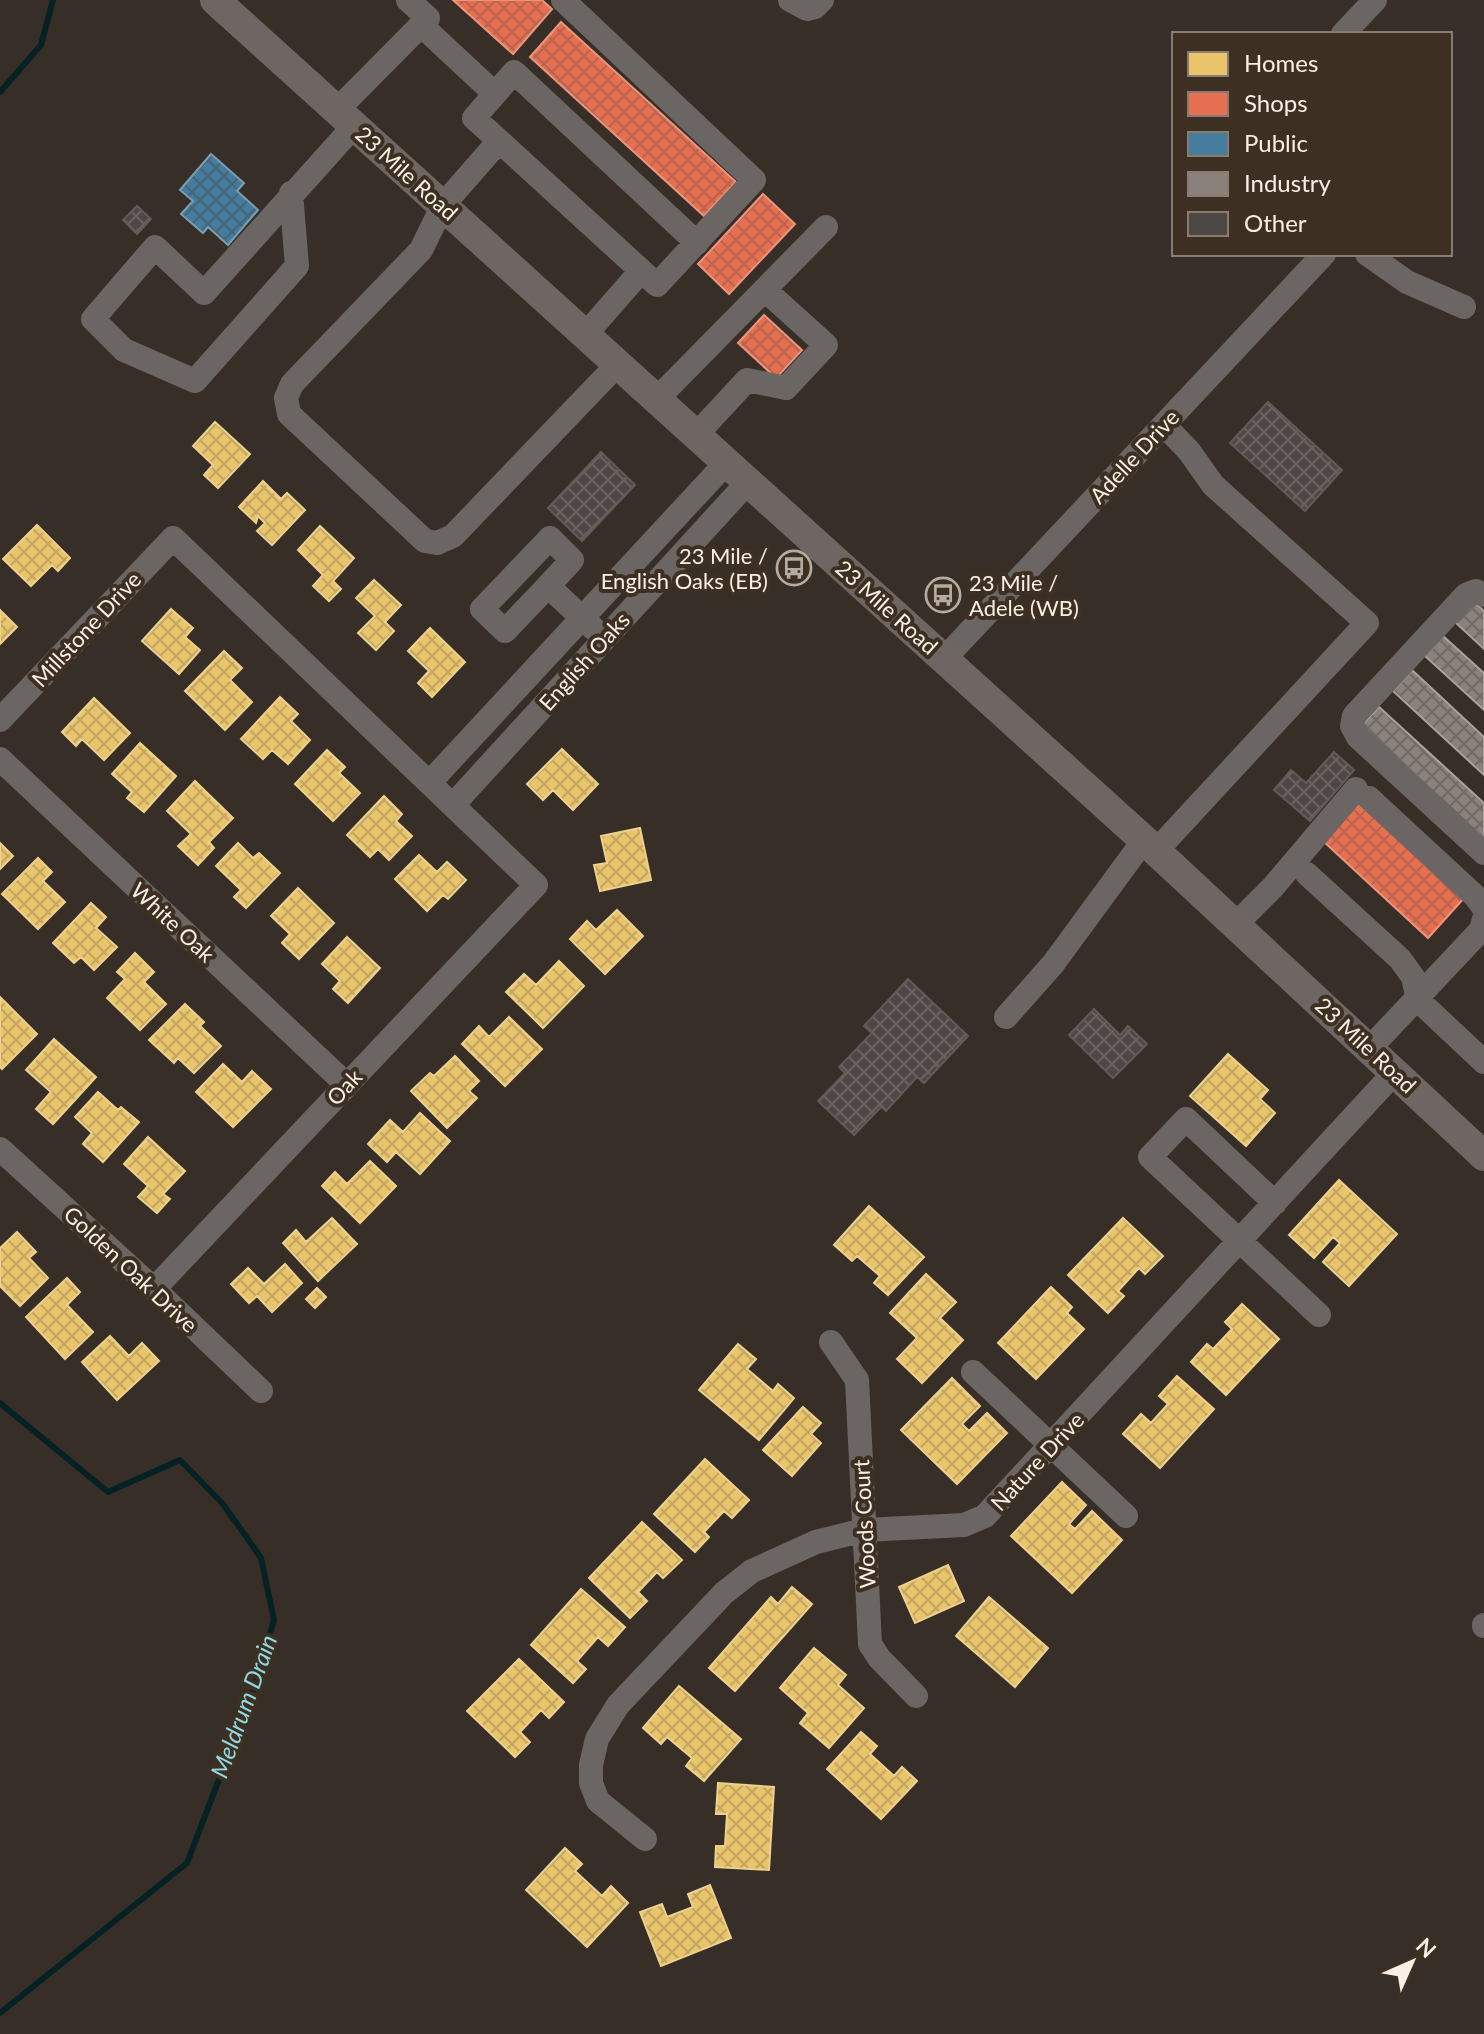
<svg xmlns="http://www.w3.org/2000/svg" width="1484" height="2034" viewBox="0 0 1484 2034" font-family="Lato,sans-serif">
<style>
.homes{fill:url(#homes-cross-hatch);stroke:#eed18f;stroke-width:2}
.shops{fill:url(#shops-cross-hatch);stroke:#ec957e;stroke-width:2}
.public{fill:url(#public-cross-hatch);stroke:#7b9eb3;stroke-width:2}
.industry{fill:url(#industry-cross-hatch);stroke:#aba29c;stroke-width:2}
.lines{fill:none;stroke-linecap:round;stroke-linejoin:round}
.stream{stroke:#052124;stroke-width:6}
.building{fill:url(#building-cross-hatch);stroke:#615a59;stroke-width:2}
.minor{stroke:#6b6663;stroke-width:24}
.major{stroke:#6d6662;stroke-width:30}
.labels{text-anchor:middle;dominant-baseline:central;stroke-width:8;stroke-linejoin:round;paint-order:stroke}
.street-label{font-size:22px;fill:#f8efe6;stroke:#3d2f21}
.poi-label{font-size:22px;fill:#f8efe6;stroke:#3d2f21;text-anchor:end}
.water-label{font-size:24px;font-style:italic;fill:#8ddae3;stroke:#3d2f21}
</style>
<defs>
<pattern id="homes-cross-hatch" width="8" height="8" patternUnits="userSpaceOnUse" patternTransform="scale(2)"><rect width="8" height="8" fill="#e9c46a"/><path d="M0 0l8 8M0 8l8-8" fill="none" stroke="#c1a561"/></pattern>
<pattern id="shops-cross-hatch" width="8" height="8" patternUnits="userSpaceOnUse" patternTransform="scale(2)"><rect width="8" height="8" fill="#e76f51"/><path d="M0 0l8 8M0 8l8-8" fill="none" stroke="#b8634d"/></pattern>
<pattern id="public-cross-hatch" width="8" height="8" patternUnits="userSpaceOnUse" patternTransform="scale(2)"><rect width="8" height="8" fill="#457b9d"/><path d="M0 0l8 8M0 8l8-8" fill="none" stroke="#476475"/></pattern>
<pattern id="industry-cross-hatch" width="8" height="8" patternUnits="userSpaceOnUse" patternTransform="scale(2)"><rect width="8" height="8" fill="#8a817c"/><path d="M0 0l8 8M0 8l8-8" fill="none" stroke="#706a66"/></pattern>
<pattern id="building-cross-hatch" width="8" height="8" patternUnits="userSpaceOnUse" patternTransform="scale(2)"><rect width="8" height="8" fill="#4f4746"/><path d="M0 0l8 8M0 8l8-8" fill="none" stroke="#696261"/></pattern>
</defs>
<rect width="100%" height="100%" fill="#372f27"/>
<path class="homes" d="M215 422 250 454 218 488 204 475 213 465 193 446Z
M263 481 281 499 287 493 305 510 272 545 257 531 265 523 258 516 256 523 239 507Z
M37 525 70 558 58 571 52 565 31 586 3 559Z
M320 526 354 558 333 581 341 589 329 601 313 586 323 575 298 550Z
M374 580 401 605 385 622 394 631 376 650 358 633 375 616 356 598Z
M171 609 193 628 185 637 200 650 179 674 142 641Z
M0 610 17 627 0 644Z
M430 628 465 662 432 697 418 683 429 671 408 651Z
M224 651 242 668 230 680 252 702 225 730 185 691Z
M280 697 298 714 291 721 310 740 288 764 272 750 263 759 241 739Z
M94 698 130 733 104 760 82 739 76 746 62 732Z
M140 743 176 776 144 812 127 798 132 792 112 774Z
M562 749 598 784 573 810 553 790 543 800 527 784Z
M327 750 345 767 339 773 360 793 333 821 295 784Z
M195 781 233 818 209 842 214 848 198 865 178 846 191 834 167 811Z
M384 796 402 814 396 821 412 836 389 860 378 849 370 857 347 835Z
M640 828 651 880 600 891 594 865 607 863 601 836Z
M0 843 13 856 0 869Z
M238 843 253 858 259 853 280 873 246 908 234 897 241 890 216 866Z
M419 855 437 872 447 862 466 880 448 899 443 895 427 911 395 879Z
M38 858 52 872 43 881 65 902 38 929 2 894Z
M298 888 334 923 299 959 282 943 290 934 271 916Z
M91 903 106 917 96 928 117 947 94 970 81 957 74 963 53 943Z
M617 910 643 936 605 974 570 939 587 921 596 930Z
M347 937 380 968 348 1003 333 989 340 981 322 964Z
M135 953 154 972 144 982 166 1004 140 1030 107 998 125 979 117 972Z
M559 961 584 986 543 1028 506 992 524 974 536 985Z
M0 997 37 1034 2 1069 0 1067Z
M185 1004 204 1022 200 1026 221 1046 194 1073 178 1058 174 1063 149 1040Z
M509 1017 542 1049 505 1086 462 1044 479 1026 489 1037Z
M54 1039 96 1077 53 1124 36 1109 51 1092 26 1070Z
M1228 1054 1268 1090 1260 1099 1275 1113 1246 1146 1190 1096Z
M455 1056 479 1081 469 1091 477 1098 447 1128 411 1091 430 1073 434 1076Z
M223 1064 242 1082 252 1071 271 1089 233 1127 196 1092Z
M98 1092 118 1110 121 1107 139 1122 103 1162 83 1144 92 1133 75 1117Z
M420 1113 450 1141 420 1174 396 1152 387 1162 368 1144 390 1120 403 1132Z
M148 1137 185 1171 163 1194 170 1199 157 1213 138 1197 148 1186 124 1164Z
M370 1161 396 1186 360 1223 322 1186 335 1172 347 1184Z
M1339 1180 1397 1234 1349 1286 1323 1262 1340 1243 1333 1237 1314 1258 1289 1235Z
M869 1206 924 1257 888 1295 874 1283 880 1276 857 1256 852 1261 834 1245Z
M332 1218 357 1244 318 1281 283 1243 296 1230 306 1242Z
M1123 1218 1163 1256 1145 1274 1139 1268 1118 1291 1124 1296 1108 1313 1068 1275Z
M17 1232 36 1252 29 1258 48 1278 20 1306 0 1286V1248Z
M285 1264 302 1283 272 1312 257 1296 249 1303 231 1284 248 1268 264 1284Z
M926 1274 956 1302 940 1318 963 1340 922 1383 897 1359 917 1338 890 1313Z
M67 1278 80 1292 67 1305 93 1332 65 1359 26 1317Z
M1051 1287 1072 1307 1067 1313 1084 1329 1036 1379 998 1343Z
M317 1288 326 1297 315 1308 306 1299Z
M1242 1304 1279 1339 1226 1395 1191 1362 1207 1344 1213 1349 1232 1329 1225 1322Z
M110 1336 129 1356 142 1343 159 1361 117 1400 82 1362Z
M738 1344 756 1359 747 1369 773 1391 778 1384 794 1398 759 1440 699 1390Z
M1177 1376 1214 1409 1160 1468 1123 1434 1141 1414 1151 1423 1168 1404 1159 1396Z
M952 1378 980 1406 962 1424 969 1431 987 1413 1007 1433 957 1484 901 1430Z
M803 1407 821 1423 811 1434 821 1443 792 1476 763 1450Z
M705 1459 749 1500 732 1518 724 1511 704 1532 709 1537 695 1552 654 1514Z
M1062 1482 1086 1505 1069 1524 1075 1529 1092 1511 1122 1540 1072 1593 1011 1536Z
M642 1522 682 1560 663 1578 657 1572 638 1592 647 1601 630 1618 589 1578Z
M948 1565 964 1601 915 1623 899 1587Z
M792 1587 812 1604 735 1691 709 1668 771 1597 778 1604Z
M581 1589 625 1627 608 1646 598 1637 577 1661 586 1669 573 1683 531 1645Z
M989 1597 1048 1648 1015 1687 956 1636Z
M814 1648 846 1675 838 1685 864 1708 829 1748 800 1723 808 1713 780 1688Z
M519 1659 564 1702 549 1718 541 1710 520 1732 530 1742 515 1757 467 1711Z
M679 1686 741 1739 704 1781 686 1766 692 1758 667 1737 661 1744 643 1728Z
M861 1732 877 1746 870 1754 894 1776 902 1767 917 1781 881 1819 827 1769Z
M718 1783 774 1787 769 1870 715 1867 716 1846H725L727 1814H716Z
M565 1848 582 1864 575 1871 602 1896 611 1886 628 1903 587 1947 526 1890Z
M710 1885 731 1938 661 1966 640 1912 662 1904 667 1917 693 1907 688 1894Z"/>
<path class="shops" d="M453 0H542L552 9 513 54Z
M561 22 736 182 704 216 530 57Z
M763 194 795 224 729 294 698 264Z
M764 315 802 350 776 378 738 343Z
M1361 800 1465 897 1428 938 1323 841Z"/>
<path class="public" d="M211 154 244 183 237 191 258 210 228 245 208 227 203 233 181 214 193 201 180 190Z"/>
<path class="industry" d="M1474 602 1484 611V649L1455 622Z
M1443 636 1484 673V710L1425 656Z
M1412 670 1484 737V775L1393 691Z
M1379 707 1484 803V843L1359 728Z"/>
<g class="lines">
<path class="stream" d="M0 92 41 45 53 0
M0 1403 108 1492 180 1460 223 1504 261 1558 274 1620 254 1688 187 1863 0 2013"/>
</g>
<path class="building" d="M137 206 151 219 137 234 123 220Z
M1268 402 1342 470 1305 511 1230 443Z
M601 452 635 485 582 541 548 508Z
M1334 752 1354 770 1310 821 1274 790 1291 770 1306 783Z
M908 979 968 1036 924 1083 917 1077 886 1111 881 1107 854 1135 818 1101 845 1073 839 1067 872 1033 864 1026Z
M1094 1009 1120 1035 1128 1026 1147 1044 1113 1078 1069 1035Z"/>
<g class="lines">
<path class="minor" d="M563 0 754 180 657 285 474 118 514 72 697 243
M790 0 807 9 815 7 822 0
M421 25 495 94
M1343 34 1375 0
M337 110 428 18 408 0
M499 141 443 205 421 250 292 384 286 398 289 414 425 541 437 543 453 536 618 364
M291 193 297 266 195 381 124 350 93 319 155 247 204 293 354 126
M1367 254 1407 282 1464 307
M585 335 641 271
M657 399 826 227
M696 435 747 380 786 388 826 345 766 291
M548 586 505 631 482 609 550 538 572 560 548 586 593 628
M1484 595 1476 591 1466 595 1354 716 1352 726 1358 737 1484 853
M944 659 1324 254
M0 720 173 538 536 885 154 1289
M0 759 346 1084
M430 782 727 462
M1369 798 1475 896 1484 908
M453 805 748 482
M1156 851 1367 623 1213 485 1189 451 1164 425
M1307 874 1400 959 1413 977 1418 1000 1484 1062
M1236 924 1273 887 1356 789
M1006 1017 1053 964 1144 840
M1370 1048 1481 930 1484 919
M0 1149 154 1289 261 1391
M1275 1203 1186 1119 1150 1157 1319 1315
M831 1342 857 1380 870 1644 879 1658 916 1696
M973 1372 1126 1516
M1484 1625V1626
M645 1839 598 1801 591 1783V1765L597 1739 618 1705 724 1593 752 1571 816 1542 864 1530 964 1525 985 1516 1395 1072"/>
<path class="major" d="M215 0 1144 840 1484 1156"/>
</g>
<defs>
<g id="bus-ring" transform="scale(1.8)"><circle r="9.5" fill="#3d2f21" stroke="#b4aca3" stroke-width="1.5"/><path d="M-5-6H5V4H4V6H2V4H-2V6H-4V4H-5ZM-3.5-4V0h7V-4ZM-3.5 1.2v1.5H-2V1.2ZM2 1.2v1.5H3.5V1.2Z" fill="#b4aca3"/></g>
</defs>
<g fill-rule="evenodd">
<use href="#bus-ring" x="794" y="568"/>
<use href="#bus-ring" x="943" y="595"/>
</g>
<g class="labels">
<g class="street-label">
<text transform="translate(407 173) rotate(42)">23 Mile Road</text>
<text transform="translate(1134 456) rotate(-47)">Adelle Drive</text>
<text transform="translate(887 607) rotate(42)">23 Mile Road</text>
<text transform="translate(86 629) rotate(-47)">Millstone Drive</text>
<text transform="translate(584 661) rotate(-48)">English Oaks</text>
<text transform="translate(173 922) rotate(43)">White Oak</text>
<text transform="translate(1366 1045) rotate(43)">23 Mile Road</text>
<text transform="translate(344 1087) rotate(-47)">Oak</text>
<text transform="translate(131 1269) rotate(43)">Golden Oak Drive</text>
<text transform="translate(1037 1461) rotate(-47)">Nature Drive</text>
<text transform="translate(864 1524) rotate(-93)">Woods Court</text>
</g>
<g class="poi-label">
<text x="768" y="555">23 Mile /<tspan x="768" dy="25">English Oaks (EB)</tspan></text>
<text x="969" y="582" text-anchor="start">23 Mile /<tspan x="969" dy="25">Adele (WB)</tspan></text>
</g>
<g class="water-label">
<text transform="translate(243 1706) rotate(-70)">Meldrum Drain</text>
</g>
</g>
<rect x="1172" y="32" width="280" height="224" fill="#3d2f21" stroke="#887c70" stroke-width="2"/>
<rect x="1188" y="52" width="40" height="24" fill="#e9c46a" stroke="#887c70" stroke-width="2"/>
<text x="1244" y="72" font-size="24" fill="#f8efe6">Homes</text>
<rect x="1188" y="92" width="40" height="24" fill="#e76f51" stroke="#887c70" stroke-width="2"/>
<text x="1244" y="112" font-size="24" fill="#f8efe6">Shops</text>
<rect x="1188" y="132" width="40" height="24" fill="#457b9d" stroke="#887c70" stroke-width="2"/>
<text x="1244" y="152" font-size="24" fill="#f8efe6">Public</text>
<rect x="1188" y="172" width="40" height="24" fill="#8a817c" stroke="#887c70" stroke-width="2"/>
<text x="1244" y="192" font-size="24" fill="#f8efe6">Industry</text>
<rect x="1188" y="212" width="40" height="24" fill="#4f4746" stroke="#887c70" stroke-width="2"/>
<text x="1244" y="232" font-size="24" fill="#f8efe6">Other</text>
<g transform="translate(1412 1962) rotate(45)" stroke="#3d2f21" stroke-width="6" paint-order="stroke">
<path d="M0-6L14 30L0 20L-14 30Z" fill="#f8efe6"/>
<text y="-12" font-size="22" font-weight="bold" text-anchor="middle" fill="#f8efe6">N</text>
</g>
</svg>
